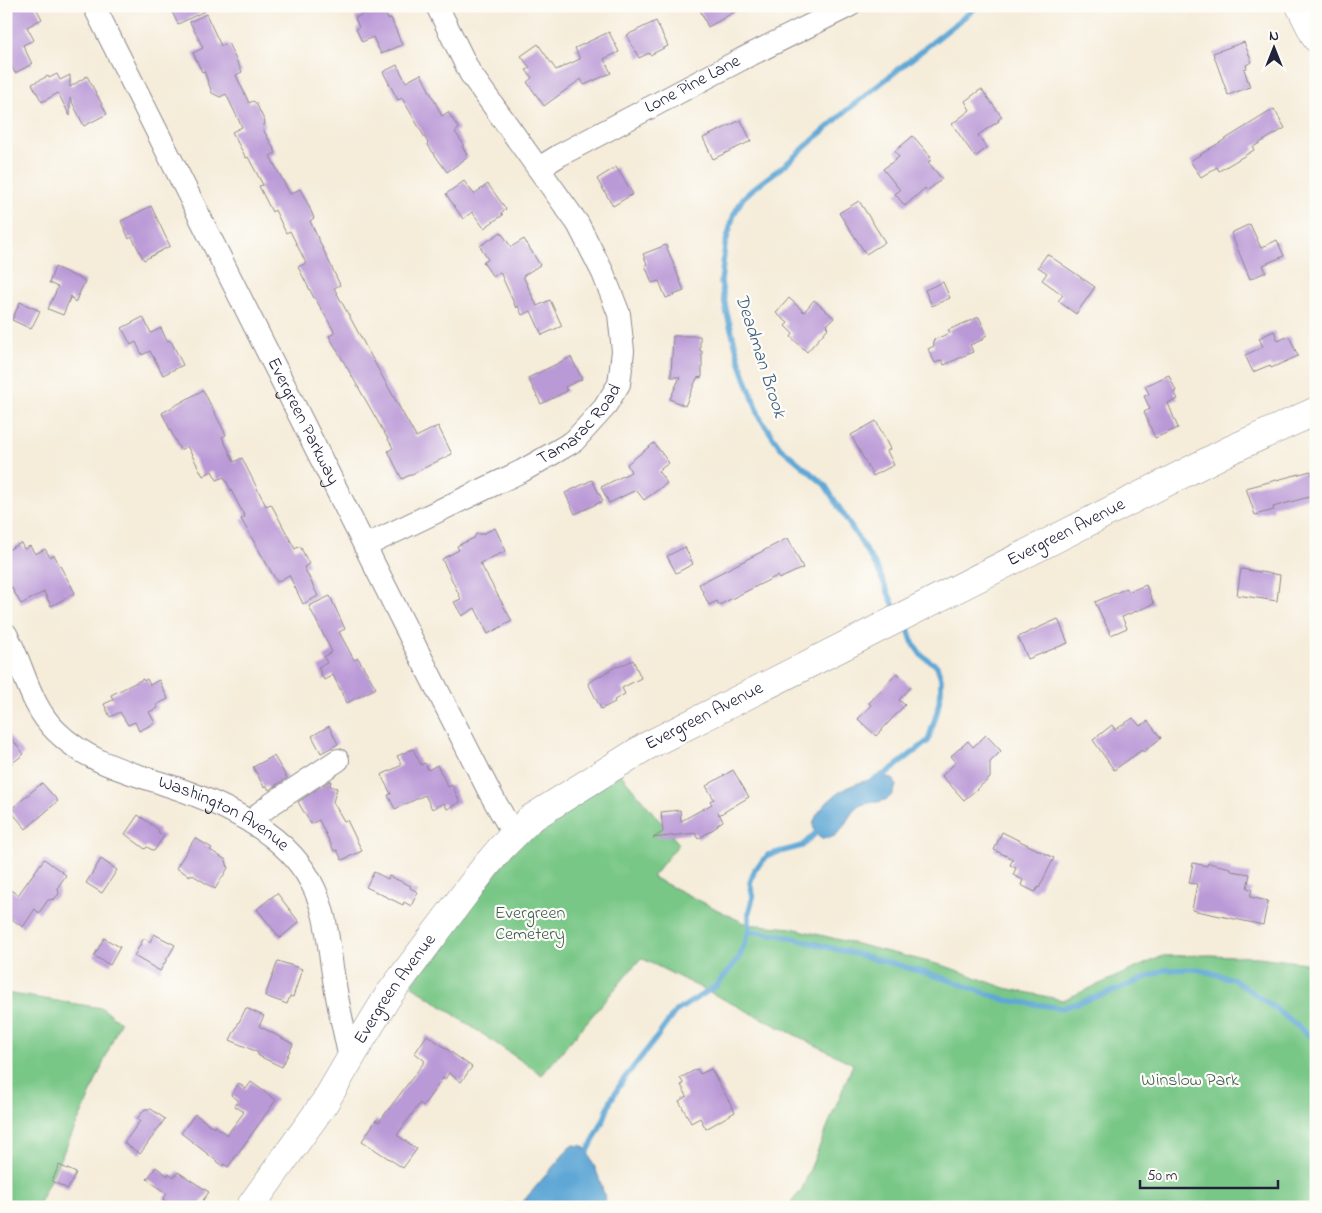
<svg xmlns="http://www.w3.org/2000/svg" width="1322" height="1213" viewBox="0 0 1322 1213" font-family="'Indie Flower',sans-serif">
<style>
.green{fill:#79c787;stroke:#4e7461}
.water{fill:#5ea7d5;stroke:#406488}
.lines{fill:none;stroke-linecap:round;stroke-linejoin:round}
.stream{stroke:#5ea7d5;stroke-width:5.5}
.building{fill:#ba99d7}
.street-casing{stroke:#8c878a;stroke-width:24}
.secondary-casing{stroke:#8c878a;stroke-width:29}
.street{stroke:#fff;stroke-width:22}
.secondary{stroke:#fff;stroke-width:28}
.labels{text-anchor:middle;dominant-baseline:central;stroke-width:4.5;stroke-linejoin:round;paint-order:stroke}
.street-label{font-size:18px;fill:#22223b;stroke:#fdfcf7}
.park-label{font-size:18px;fill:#405c56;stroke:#fdfcf7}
.water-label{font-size:19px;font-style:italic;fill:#3d5e80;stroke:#fdfcf7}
</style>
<rect width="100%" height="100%" fill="#fdfcf7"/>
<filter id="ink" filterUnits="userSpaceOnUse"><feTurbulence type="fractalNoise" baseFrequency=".02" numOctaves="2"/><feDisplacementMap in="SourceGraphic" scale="10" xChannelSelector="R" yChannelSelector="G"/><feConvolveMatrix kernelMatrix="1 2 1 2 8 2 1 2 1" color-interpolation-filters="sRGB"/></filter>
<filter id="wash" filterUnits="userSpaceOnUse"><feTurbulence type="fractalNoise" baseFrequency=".0096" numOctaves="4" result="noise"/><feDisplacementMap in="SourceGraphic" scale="20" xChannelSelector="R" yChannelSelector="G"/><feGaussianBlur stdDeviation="1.12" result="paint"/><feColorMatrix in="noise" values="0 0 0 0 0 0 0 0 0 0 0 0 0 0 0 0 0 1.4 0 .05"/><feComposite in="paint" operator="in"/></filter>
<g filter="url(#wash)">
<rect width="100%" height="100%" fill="#f5ecd9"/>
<path class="green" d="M619 772 679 844 652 877 746 924 792 928 945 966 1005 988 1063 1000 1163 956 1210 955 1258 957 1306 963 1316 1016V1207H788L802 1189 853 1064 641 958 542 1075 411 985 524 837Z
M6 993 102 1008 120 1022 85 1107 37 1207H6Z"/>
<path class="water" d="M888 777 894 780 896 786C889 809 870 798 858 807 845 816 843 841 822 838 797 825 833 795 846 788 856 783 877 777 888 777Z
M574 1145 583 1146C592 1155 606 1194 606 1207H501L508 1203 521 1204 570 1147Z"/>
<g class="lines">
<path class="stream" d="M894 606 877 568 825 485 780 447 760 418 741 366 727 314 721 282 725 245 734 214 743 198 754 188 786 164 846 111 978 6
M867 784 888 772 928 741 937 712 941 692V678L937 666 921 655 912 641 907 625
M749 931 780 935 895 964 946 979 1005 1000 1062 1008 1114 991 1164 970 1197 969 1233 979 1276 1009 1316 1041
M585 1157 604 1119 611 1100 623 1080 657 1037 675 1012 716 986 739 958 749 931V912L753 897 750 883 755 869 768 855 802 846 820 829"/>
</g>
<g id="blocks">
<path class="building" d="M6 6H35L42 19 27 27 34 40 23 45 32 64 15 73 6 56Z
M169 6H215L178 24Z
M380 6H382L388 19 391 18 402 45 381 54 373 37 362 42 356 29 359 27 355 18Z
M698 6H745L708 27Z
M206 14 221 46 228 43 242 72 236 75 249 103 253 101 256 103 265 122 263 129 276 153 270 156 290 194 300 189 307 202 314 218 310 221 340 285 334 288 377 367 416 437 438 426 452 454 402 479 388 451 393 448 329 336 335 333 315 298H314L298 267 306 263 290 231 286 233 275 210 272 212 259 186 263 185 248 157 246 158 232 132 242 127 226 94 220 97 212 93 204 71 202 72 193 53 203 48 190 22Z
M656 21 668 46 650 55 649 53 639 58 627 35Z
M609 32 619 52 604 59 611 73 584 85 581 79 544 106 527 82 532 78 526 70 530 68 521 56 538 44 556 70 580 59 575 48Z
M1244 42 1252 62 1246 65 1247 68 1244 69 1250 87 1228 95 1213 53Z
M397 65 406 82 421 74 442 116 448 112 459 129 455 132 464 145 462 146 468 157 447 172 427 144 428 143 402 98 398 100 383 72Z
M57 74 60 80 70 75V87L87 76 107 114 84 126 70 98V116L58 93 42 102 32 84 48 76 49 78Z
M980 90H982L1002 117 998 120 999 121 978 135 987 148 975 157 952 124 970 110 965 101Z
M1274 109 1285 128 1253 147 1254 150 1219 171 1217 167 1201 177 1190 161Z
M741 120 751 141 713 159 703 138Z
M913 136 931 157 929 158 931 160 928 162 942 179 927 191 925 188 905 206 895 194 900 190 883 169 899 157 895 151Z
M616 167 633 194 613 206 597 179Z
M464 181 474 194 488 184 506 209 501 213 503 215 484 228 472 212 463 219 446 194Z
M859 201 885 242 866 254 839 213Z
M151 206 170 246 144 260 132 237 129 239 121 221Z
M1250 224 1261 248 1277 240 1284 256 1263 265 1266 272 1250 279 1231 233Z
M501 232 511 247 524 239 540 265 523 276 537 306 550 300 562 326 542 335 531 311 522 315 518 306 516 308 500 272 493 277 483 262 488 260 480 246Z
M666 245 684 291 666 298 659 281 652 283 645 265 647 264 643 254Z
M1047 254 1095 287 1076 314 1058 301 1063 295 1042 280 1047 273 1038 267Z
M55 267 85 281 75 303 71 296 63 315 48 309 58 287 49 283Z
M943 282 950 298 932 306 925 290Z
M789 298 804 312 814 300 834 318 826 326 828 328 823 334 807 352 791 337 793 334 785 326 788 323 776 313Z
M20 302 40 311 31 329 12 320Z
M143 317 151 333 161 328 167 341 169 340 172 343 183 365 163 375 150 351 142 355 136 342 131 345 122 328Z
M979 317 987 335 983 337 984 339 970 345 973 352 944 365 942 360 935 363 928 349 934 346 933 340 950 333 948 330Z
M1274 331 1278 341 1289 336 1298 356 1271 368 1270 365 1253 372 1245 355 1263 347 1259 338Z
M673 336H700V351H702V377L697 378 685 406 670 399 680 377H671Z
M571 357 582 379 565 387 567 391 541 404 528 378Z
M1169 375 1176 391 1174 392 1178 399 1168 403 1178 428 1155 438 1144 412 1150 409 1144 396 1149 394 1145 386Z
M203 390 226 435 222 437 234 462 242 458 266 506 271 504 295 549 300 546 309 564 304 567 318 596 303 604 289 575 277 582 241 519 245 517 224 477 217 480 212 471 203 476 187 446 180 450 162 413Z
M876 421 890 449 887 451 894 465 873 476 851 435Z
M654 443 669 463 658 471 667 483 644 500 636 490 609 503 601 487 631 472 627 464Z
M1311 471 1316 489V495L1273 507 1274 510 1255 515 1246 488Z
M592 480 603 501 575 514 565 493Z
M495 528 506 551 480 563 512 621 488 634 475 608 462 616 454 602 461 599 442 559 459 550 457 546 474 538 476 534H482Z
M788 538 803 568 779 579 777 576 719 605 717 601 709 605 699 584Z
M21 543 24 549 30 546 35 554 45 549 50 557 54 555 75 593 51 606 44 592 21 604 6 578V551Z
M685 547 693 564 676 573 667 556Z
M1241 569 1280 575 1277 601 1237 595Z
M1146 585 1154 604 1122 617 1127 628 1111 635 1095 602 1127 588 1128 592Z
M330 596 345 629 339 632 354 660 358 658 376 688 347 703 333 675 324 680 318 667 327 663 324 657 332 652 309 606Z
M1058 619 1068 643 1028 659 1018 637Z
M633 660 641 678 622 688 625 694 614 700 615 702 601 709 588 683 617 666 618 667Z
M897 673 911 687 899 700 905 705 876 736 858 719 871 705 869 703Z
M143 679 144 681 147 679 150 685 159 680 168 699 156 705 158 708 149 712 155 723 139 731 135 722 128 725 120 712 110 717 104 704 113 700 111 695Z
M1133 718 1140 726 1148 721 1161 738 1143 752 1142 750 1114 770 1093 740 1112 725 1115 730Z
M329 726 338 744 321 753 312 736Z
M6 732 24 754 6 768Z
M986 735 1001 751 990 762V778L964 800 942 776 956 762 951 756 968 741 973 747Z
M413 749 421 765 425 763 428 770 437 765 448 787 452 785 460 802 447 809 444 803 432 809 425 795 395 809 388 795 391 794 381 775 402 765 397 756Z
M274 756 287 778 269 790 266 785 264 787 253 767Z
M733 770 749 797 719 815 718 812 723 821 717 825 718 826 698 839 695 833 653 838 663 832 661 812 680 810 681 821 712 804 710 801 714 799 706 786Z
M331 780 330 786 337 788 333 802 344 821 347 820 362 851 342 860 337 850 334 851 319 820 311 824 298 802Z
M42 783 58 801 26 829 10 810Z
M138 815 159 830 158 832 164 836 154 851 147 847 145 849 125 834Z
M1002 832 1054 858 1039 888 1038 887 1035 892 1021 885 1023 880 1013 875 1016 868 1010 865 1013 859 994 850Z
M195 838 212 848 210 850 226 860 228 868 215 889 191 874 190 876 176 868Z
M44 859 66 875 58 887 59 894 54 899 48 900 39 913 35 909 23 927 6 915V887L18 895Z
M101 859 117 870 102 893 86 883Z
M1193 863 1207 866 1208 863 1231 868V871L1250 874 1247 888 1252 889 1250 897 1268 901 1263 925 1192 910 1197 884 1189 883Z
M374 872 388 879 389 876 411 886 410 888 418 892 411 906 404 902 403 905 366 887Z
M277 893 299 922 280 938 257 909Z
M154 934 175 945 160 971 134 956 144 938 150 942Z
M104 938 120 947 110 965 94 956Z
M278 961 302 969 293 997 290 996 287 1004 265 996Z
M246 1008 264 1016 259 1026 293 1044 282 1067 259 1056 257 1052 230 1040Z
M427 1035 472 1067 461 1082 449 1073 445 1079 443 1078 423 1106 420 1103 397 1135 417 1149 403 1168 362 1141 376 1120 379 1122 425 1061 415 1053Z
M697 1069 700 1074 711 1069 735 1112 706 1129 700 1118 691 1123 679 1101 687 1096 681 1085 684 1084 680 1078Z
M251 1082 276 1100 228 1167 224 1164 223 1166 181 1133 195 1114 214 1128 215 1126 227 1135 244 1112 235 1106 238 1100 231 1095 239 1083 246 1089Z
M145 1109H151L165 1119 140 1154 124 1143 140 1121 137 1119Z
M59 1165 76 1173 68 1189 52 1181Z
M156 1167 168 1176 169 1173 174 1177 178 1172 209 1192 198 1207H173L163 1199 167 1194 147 1179Z"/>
</g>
</g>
<g filter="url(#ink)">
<use href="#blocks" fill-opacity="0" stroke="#8c878a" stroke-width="1"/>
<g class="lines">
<g class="street-casing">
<g id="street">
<path id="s1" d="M94 6 415 646 490 793 514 835"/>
<path id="s2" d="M539 168 560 155 742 59 849 6"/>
<path id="s3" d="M365 546 522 471 557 451 574 441 604 408 619 384 623 351 619 314 603 273 578 224 470 73 437 6"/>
<path id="s4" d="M6 634C24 666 29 705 56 731 86 761 124 771 164 784 217 801 284 830 311 882 329 915 328 950 335 985 339 1010 345 1034 350 1059"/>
<path d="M252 823 261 812 273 803 338 760"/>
</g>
</g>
<g class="secondary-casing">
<g id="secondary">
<path d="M1300 6 1316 38"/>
<path id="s5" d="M250 1207 325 1102 360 1042 388 996 485 867 501 848 530 819 645 747 1230 450 1316 411"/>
</g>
</g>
<use href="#street" class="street"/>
<use href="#secondary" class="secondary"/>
</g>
</g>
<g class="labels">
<g class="street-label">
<text stroke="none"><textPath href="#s2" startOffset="175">Lone Pine Lane</textPath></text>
<text stroke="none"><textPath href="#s1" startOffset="465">Evergreen Parkway</textPath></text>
<text stroke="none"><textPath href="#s3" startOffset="249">Tamarac Road</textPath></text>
<text stroke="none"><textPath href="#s5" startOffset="1088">Evergreen Avenue</textPath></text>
<text stroke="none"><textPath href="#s5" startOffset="682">Evergreen Avenue</textPath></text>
<text stroke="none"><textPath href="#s4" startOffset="298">Washington Avenue</textPath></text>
<text stroke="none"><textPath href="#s5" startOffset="262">Evergreen Avenue</textPath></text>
</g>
<g class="park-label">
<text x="530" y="914">Evergreen<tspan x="530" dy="21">Cemetery</tspan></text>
<text x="1190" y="1081">Winslow Park</text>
</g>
<g class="water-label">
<text transform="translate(760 356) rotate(72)">Deadman Brook</text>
</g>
</g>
<rect width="1322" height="1213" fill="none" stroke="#fdfcf7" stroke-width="25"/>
<g transform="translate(1274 48)" stroke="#fdfcf7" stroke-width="4" paint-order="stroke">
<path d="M0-4L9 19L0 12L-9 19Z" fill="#22223b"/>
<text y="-8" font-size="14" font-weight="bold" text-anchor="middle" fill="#22223b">N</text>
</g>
<path d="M1140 1180v8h138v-8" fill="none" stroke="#22223b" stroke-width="2.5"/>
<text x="1147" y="1180" font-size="15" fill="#22223b" stroke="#fdfcf7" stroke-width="4" paint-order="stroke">50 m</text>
</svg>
